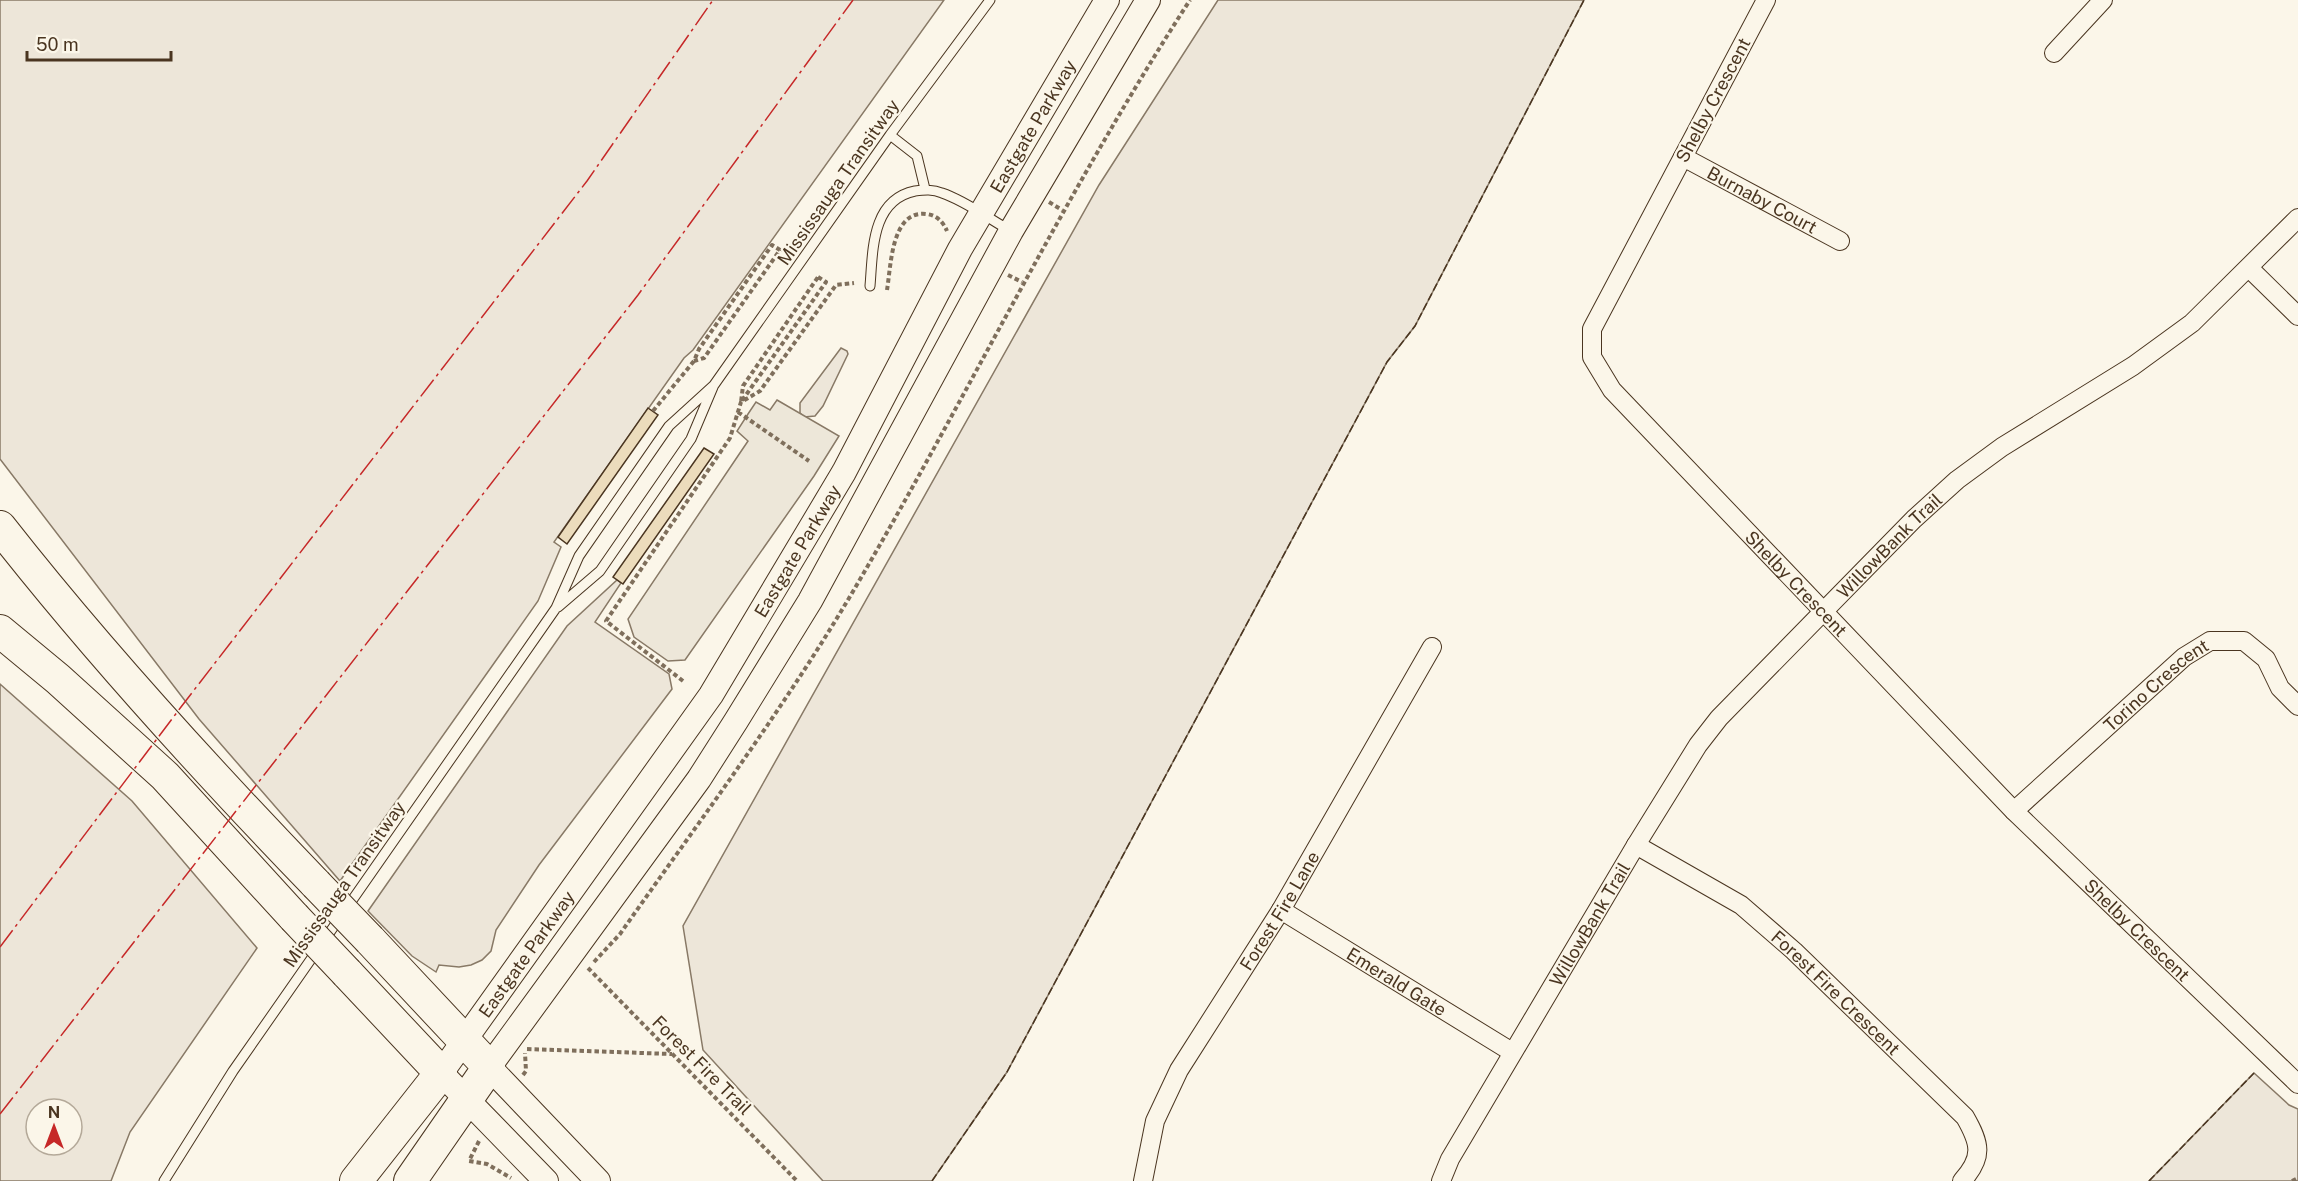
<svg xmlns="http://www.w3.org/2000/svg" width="2298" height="1181" viewBox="0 0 2298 1181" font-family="'Public Sans',sans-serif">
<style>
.green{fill:#ede6d9;stroke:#887966;stroke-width:1.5;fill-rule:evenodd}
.parking{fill:#ede7d9;stroke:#887966;stroke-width:1.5}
.building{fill:#ecdcbc;stroke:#4a3520;stroke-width:1.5}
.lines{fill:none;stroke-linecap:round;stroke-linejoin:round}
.service-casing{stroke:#4a3520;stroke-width:11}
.minor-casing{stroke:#4a3520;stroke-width:20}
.secondary-casing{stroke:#4a3520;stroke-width:26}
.motorway-casing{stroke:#4a3520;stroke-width:34}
.path{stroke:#7f6f5c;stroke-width:4;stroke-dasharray:4.5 3;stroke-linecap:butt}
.service{stroke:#fbf6e9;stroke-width:9}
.minor{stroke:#fbf6e9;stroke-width:18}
.secondary{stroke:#fbf6e9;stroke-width:24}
.motorway{stroke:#fbf6e9;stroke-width:32}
.motorway-bridge-casing{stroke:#4a3520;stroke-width:34;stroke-linecap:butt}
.motorway-bridge{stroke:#fbf6e9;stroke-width:32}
.fence{stroke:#4a3520;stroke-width:1.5;stroke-dasharray:8 3;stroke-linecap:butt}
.power{stroke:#c62828;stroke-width:1.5;stroke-dasharray:21 4.5 3 4.5;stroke-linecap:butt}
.labels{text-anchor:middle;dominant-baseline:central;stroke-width:4.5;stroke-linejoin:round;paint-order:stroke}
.street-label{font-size:18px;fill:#4a3520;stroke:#fbf6e9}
</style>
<rect width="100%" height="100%" fill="#fbf6e9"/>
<path class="green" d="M0 0H944L693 350 684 358 554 542 561 547 538 601 340 881 199 719 0 459Z
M1218 0H1584L1415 326 1387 362 1007 1072 932 1181H823L703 1050 683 926 1099 185Z
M841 348 847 351 848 354 823 406 815 416 804 417 800 413V403Z
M617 580 621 583 595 622 669 674 672 689 539 865 496 930 491 951 482 960 471 965 459 967 439 965 436 972 412 956 368 911 567 626Z
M0 684 132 801 257 948 130 1132 111 1181H0ZM36 1109H72V1145H36Z
M2254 1073 2289 1105 2298 1109V1181H2149Z"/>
<path class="parking" d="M777 400 839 436 814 476 685 660 668 661 634 637 628 619 748 441 737 431 748 414 756 402 770 410Z"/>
<path class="building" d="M648 408 658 415 567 544 558 537Z
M704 448 714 454 623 584 613 577Z"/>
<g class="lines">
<g class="service-casing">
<path id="service" d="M890 135 917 156 925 189
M870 286C873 251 871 200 915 191 924 190 933 189 942 193 966 201 989 219 1011 231
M558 607 600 571 691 439 713 387
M164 1181 233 1071 556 608 579 556 669 426 714 385 890 135 990 0"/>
</g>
<g class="minor-casing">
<g id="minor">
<path id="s1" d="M1766 0 1592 329V357L1612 390 2014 811 2298 1084"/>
<path d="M2054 53 2103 0"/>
<path id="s2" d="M1683 157 1840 241"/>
<path d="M2249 268 2298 316"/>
<path id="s3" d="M2014 811 2184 657 2210 641H2244L2266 659 2280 688 2298 706"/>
<path id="s4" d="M1636 845 1741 905 1794 951 1965 1117C1980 1143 1984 1157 1962 1181"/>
<path id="s5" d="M1281 910 1512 1052"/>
<path id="s6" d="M1143 1181 1155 1121 1179 1070 1281 910 1432 647"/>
<path id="s7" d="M1441 1181 1450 1159 1636 845 1698 745 1719 718 1914 519 1957 480 2002 447 2133 366 2192 323 2298 218"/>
</g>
</g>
<g class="secondary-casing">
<g id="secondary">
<path id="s8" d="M546 1181 441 1073 711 695 844 472 960 249 1107 0"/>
<path d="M598 1181 489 1067 699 779 736 721 810 601 1011 231 1148 0"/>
</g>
</g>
<g class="motorway-casing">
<path id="motorway" d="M0 527C98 652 206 770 316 884
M0 631 58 679 165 776 294 917
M370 940 489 1067 410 1181
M347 973 441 1073 356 1181"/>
</g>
<path class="path" d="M1049 202 1062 210
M1008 275 1022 282
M818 277 826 282 741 402 743 386Z
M887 290C891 267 891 210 926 214 937 215 943 222 947 231
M653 411 694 361 699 349 772 245 780 250 704 358 694 361
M738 412 809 461
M683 681 606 621 730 438 741 402 760 391 836 285 854 283
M594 962 620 934C700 820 784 709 855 588 969 393 1067 190 1190 0
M588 968 797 1181
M527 1049 672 1054
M523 1075 526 1071 525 1053
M479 1141 469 1161 487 1164 511 1178
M2292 1181 2298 1178"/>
<use href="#service" class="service"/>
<use href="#minor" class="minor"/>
<use href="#secondary" class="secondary"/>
<use href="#motorway" class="motorway"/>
<g class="motorway-bridge-casing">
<path id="motorway-bridge" d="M316 884 370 940
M294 917 347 973"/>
</g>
<use href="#motorway-bridge" class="motorway-bridge"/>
<path class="fence" d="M932 1181 1007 1072 1387 362 1415 326 1584 0
M2149 1181 2254 1073"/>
<path class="power" d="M0 947 181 707 587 181 713 0
M0 1114 638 295 853 0"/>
</g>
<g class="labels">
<g class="street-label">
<text transform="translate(1713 100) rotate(-62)">Shelby Crescent</text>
<text stroke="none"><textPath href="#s8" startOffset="1269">Eastgate Parkway</textPath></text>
<text transform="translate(838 182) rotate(-55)">Mississauga Transitway</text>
<text stroke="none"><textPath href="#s2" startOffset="90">Burnaby Court</textPath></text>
<text stroke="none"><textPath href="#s7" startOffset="783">WillowBank Trail</textPath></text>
<text stroke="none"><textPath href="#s8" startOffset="783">Eastgate Parkway</textPath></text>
<text stroke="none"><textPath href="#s1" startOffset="706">Shelby Crescent</textPath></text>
<text stroke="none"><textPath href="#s3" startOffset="190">Torino Crescent</textPath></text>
<text transform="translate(344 884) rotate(-55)">Mississauga Transitway</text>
<text stroke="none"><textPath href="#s6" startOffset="306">Forest Fire Lane</textPath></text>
<text stroke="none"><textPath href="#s7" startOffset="297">WillowBank Trail</textPath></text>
<text stroke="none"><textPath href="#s1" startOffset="1192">Shelby Crescent</textPath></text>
<text stroke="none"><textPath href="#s8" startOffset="297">Eastgate Parkway</textPath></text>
<text stroke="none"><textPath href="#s5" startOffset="136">Emerald Gate</textPath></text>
<text stroke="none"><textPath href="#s4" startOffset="250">Forest Fire Crescent</textPath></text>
<text transform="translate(702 1065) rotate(45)">Forest Fire Trail</text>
</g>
</g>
<g transform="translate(54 1127)"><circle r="28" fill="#fbf6e9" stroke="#b4a999" stroke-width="1.5"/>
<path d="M0-4.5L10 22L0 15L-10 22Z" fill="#c62828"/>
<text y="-9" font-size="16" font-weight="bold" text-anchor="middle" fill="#4a3520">N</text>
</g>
<path d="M27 51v9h144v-9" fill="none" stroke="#4a3520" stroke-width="3"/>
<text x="36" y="51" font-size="18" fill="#4a3520" stroke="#fbf6e9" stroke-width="4.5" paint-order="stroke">50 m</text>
</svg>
